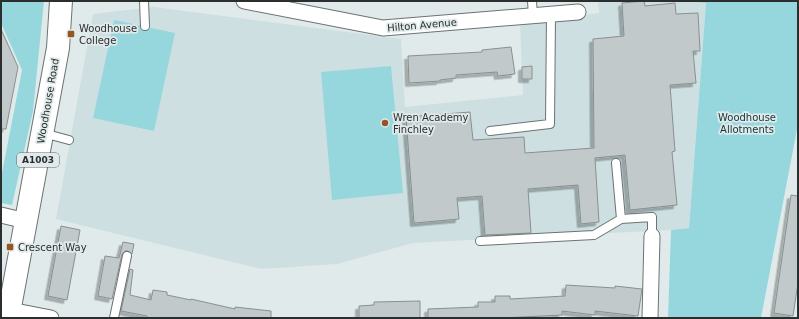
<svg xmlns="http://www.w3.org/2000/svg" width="799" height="319" viewBox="0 0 799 319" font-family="'DejaVu Sans',sans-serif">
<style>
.built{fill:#cedfe1}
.green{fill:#96d7de}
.building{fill:#c1c9ca;stroke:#889090;filter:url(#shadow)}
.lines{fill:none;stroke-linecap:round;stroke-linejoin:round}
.lane-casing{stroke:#6b7373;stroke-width:10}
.street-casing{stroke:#6b7373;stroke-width:17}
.primary-casing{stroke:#6b7373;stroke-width:24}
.lane{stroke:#fff;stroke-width:8}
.street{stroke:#fff;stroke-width:15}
.primary{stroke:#fff;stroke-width:22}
.poi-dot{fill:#985524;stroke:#e1eaea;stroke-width:1.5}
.labels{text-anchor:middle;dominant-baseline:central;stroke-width:3.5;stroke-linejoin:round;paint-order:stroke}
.shield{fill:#e1eaea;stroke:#616666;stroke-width:1}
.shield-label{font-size:9px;font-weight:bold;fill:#2a2e2e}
.street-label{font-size:10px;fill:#2a2e2e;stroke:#e1eaea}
.poi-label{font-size:10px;fill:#2a2e2e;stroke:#e1eaea;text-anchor:start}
.park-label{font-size:10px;fill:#0f3538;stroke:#e1eaea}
</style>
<defs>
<filter id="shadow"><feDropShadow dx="-3.5" dy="3.5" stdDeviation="0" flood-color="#0004"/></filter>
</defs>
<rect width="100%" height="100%" fill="#e1eaea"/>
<path class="built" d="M598 1H692L706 2 689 228 671 230 413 243 337 264 261 269 56 219 93 14 154 7 401 39 405 107 523 95 520 24 599 13Z"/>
<path class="green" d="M1 1H44L33 111 12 205 1 203V178L22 70 1 23Z
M692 1H798V124L761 318H668L671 230 689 228 706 3Z
M114 20 175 33 154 131 93 118Z
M391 66 403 193 332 200 321 72Z"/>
<path class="building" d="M644 1 645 6 675 3 676 14 698 13 700 51H693L696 83 670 85 675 151 672 152 677 205 630 210 625 155 595 158 599 222 581 224 578 185 528 189 531 233 485 235 482 196 457 198 459 219 414 223 406 117 470 112 473 140 524 137 525 153 594 148 593 39 624 36 622 3Z
M1 29 18 67 6 129H1Z
M511 47 515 74 498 76 497 72 456 75V78L440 80V81L409 83 408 56 482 52V50Z
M532 66V79H522V67Z
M791 195 798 196V283L793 316 774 313Z
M61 226 80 230 67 300 48 296Z
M123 242 134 244 132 254 128 251H125L122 254 112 299 98 296 105 256 119 258Z
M130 269 133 270 130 295 151 300 153 290 167 292V295L191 300V299L235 309V307L271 311V318H147V316L121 311Z
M566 285 615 288V286L642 289 638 316 595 311V315L562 311V315L501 318H428V309L478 307V302H495V296H510V299L565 296Z
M420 301V318H359V306L374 305V302Z"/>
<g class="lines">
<g class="lane-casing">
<path id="lane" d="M144 1 145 26
M532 1 533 16
M490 131 550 124 551 14
M43 133 69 140
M616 163 621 219 652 217V236
M480 241 594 235 621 219
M114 318 127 256"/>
</g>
<g class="street-casing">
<path id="street" d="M244 1 383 28 578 12
M1 215 26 221
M10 310 51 318
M650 318 652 236"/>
</g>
<g class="primary-casing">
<path id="primary" d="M8 318 58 48 61 1"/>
</g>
<use href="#lane" class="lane"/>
<use href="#street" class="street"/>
<use href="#primary" class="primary"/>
</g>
<g class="poi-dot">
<rect x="67" y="30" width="8" height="8" rx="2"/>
<circle cx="385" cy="123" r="4"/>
<rect x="6" y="243" width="8" height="8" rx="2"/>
</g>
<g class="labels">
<rect class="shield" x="17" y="153" width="42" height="14" rx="3"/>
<g class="shield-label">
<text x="38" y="160">A1003</text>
</g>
<g class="street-label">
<text transform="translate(422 25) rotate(-5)">Hilton Avenue</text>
<text transform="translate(48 101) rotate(-80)">Woodhouse Road</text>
</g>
<g class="poi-label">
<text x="79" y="28">Woodhouse<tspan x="79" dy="12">College</tspan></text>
<text x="393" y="117">Wren Academy<tspan x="393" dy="12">Finchley</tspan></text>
<text x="18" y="247">Crescent Way</text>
</g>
<g class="park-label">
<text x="747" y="117">Woodhouse<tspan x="747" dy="12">Allotments</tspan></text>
</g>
</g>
<rect width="799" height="319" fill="none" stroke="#2a2e2e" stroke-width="4"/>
</svg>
